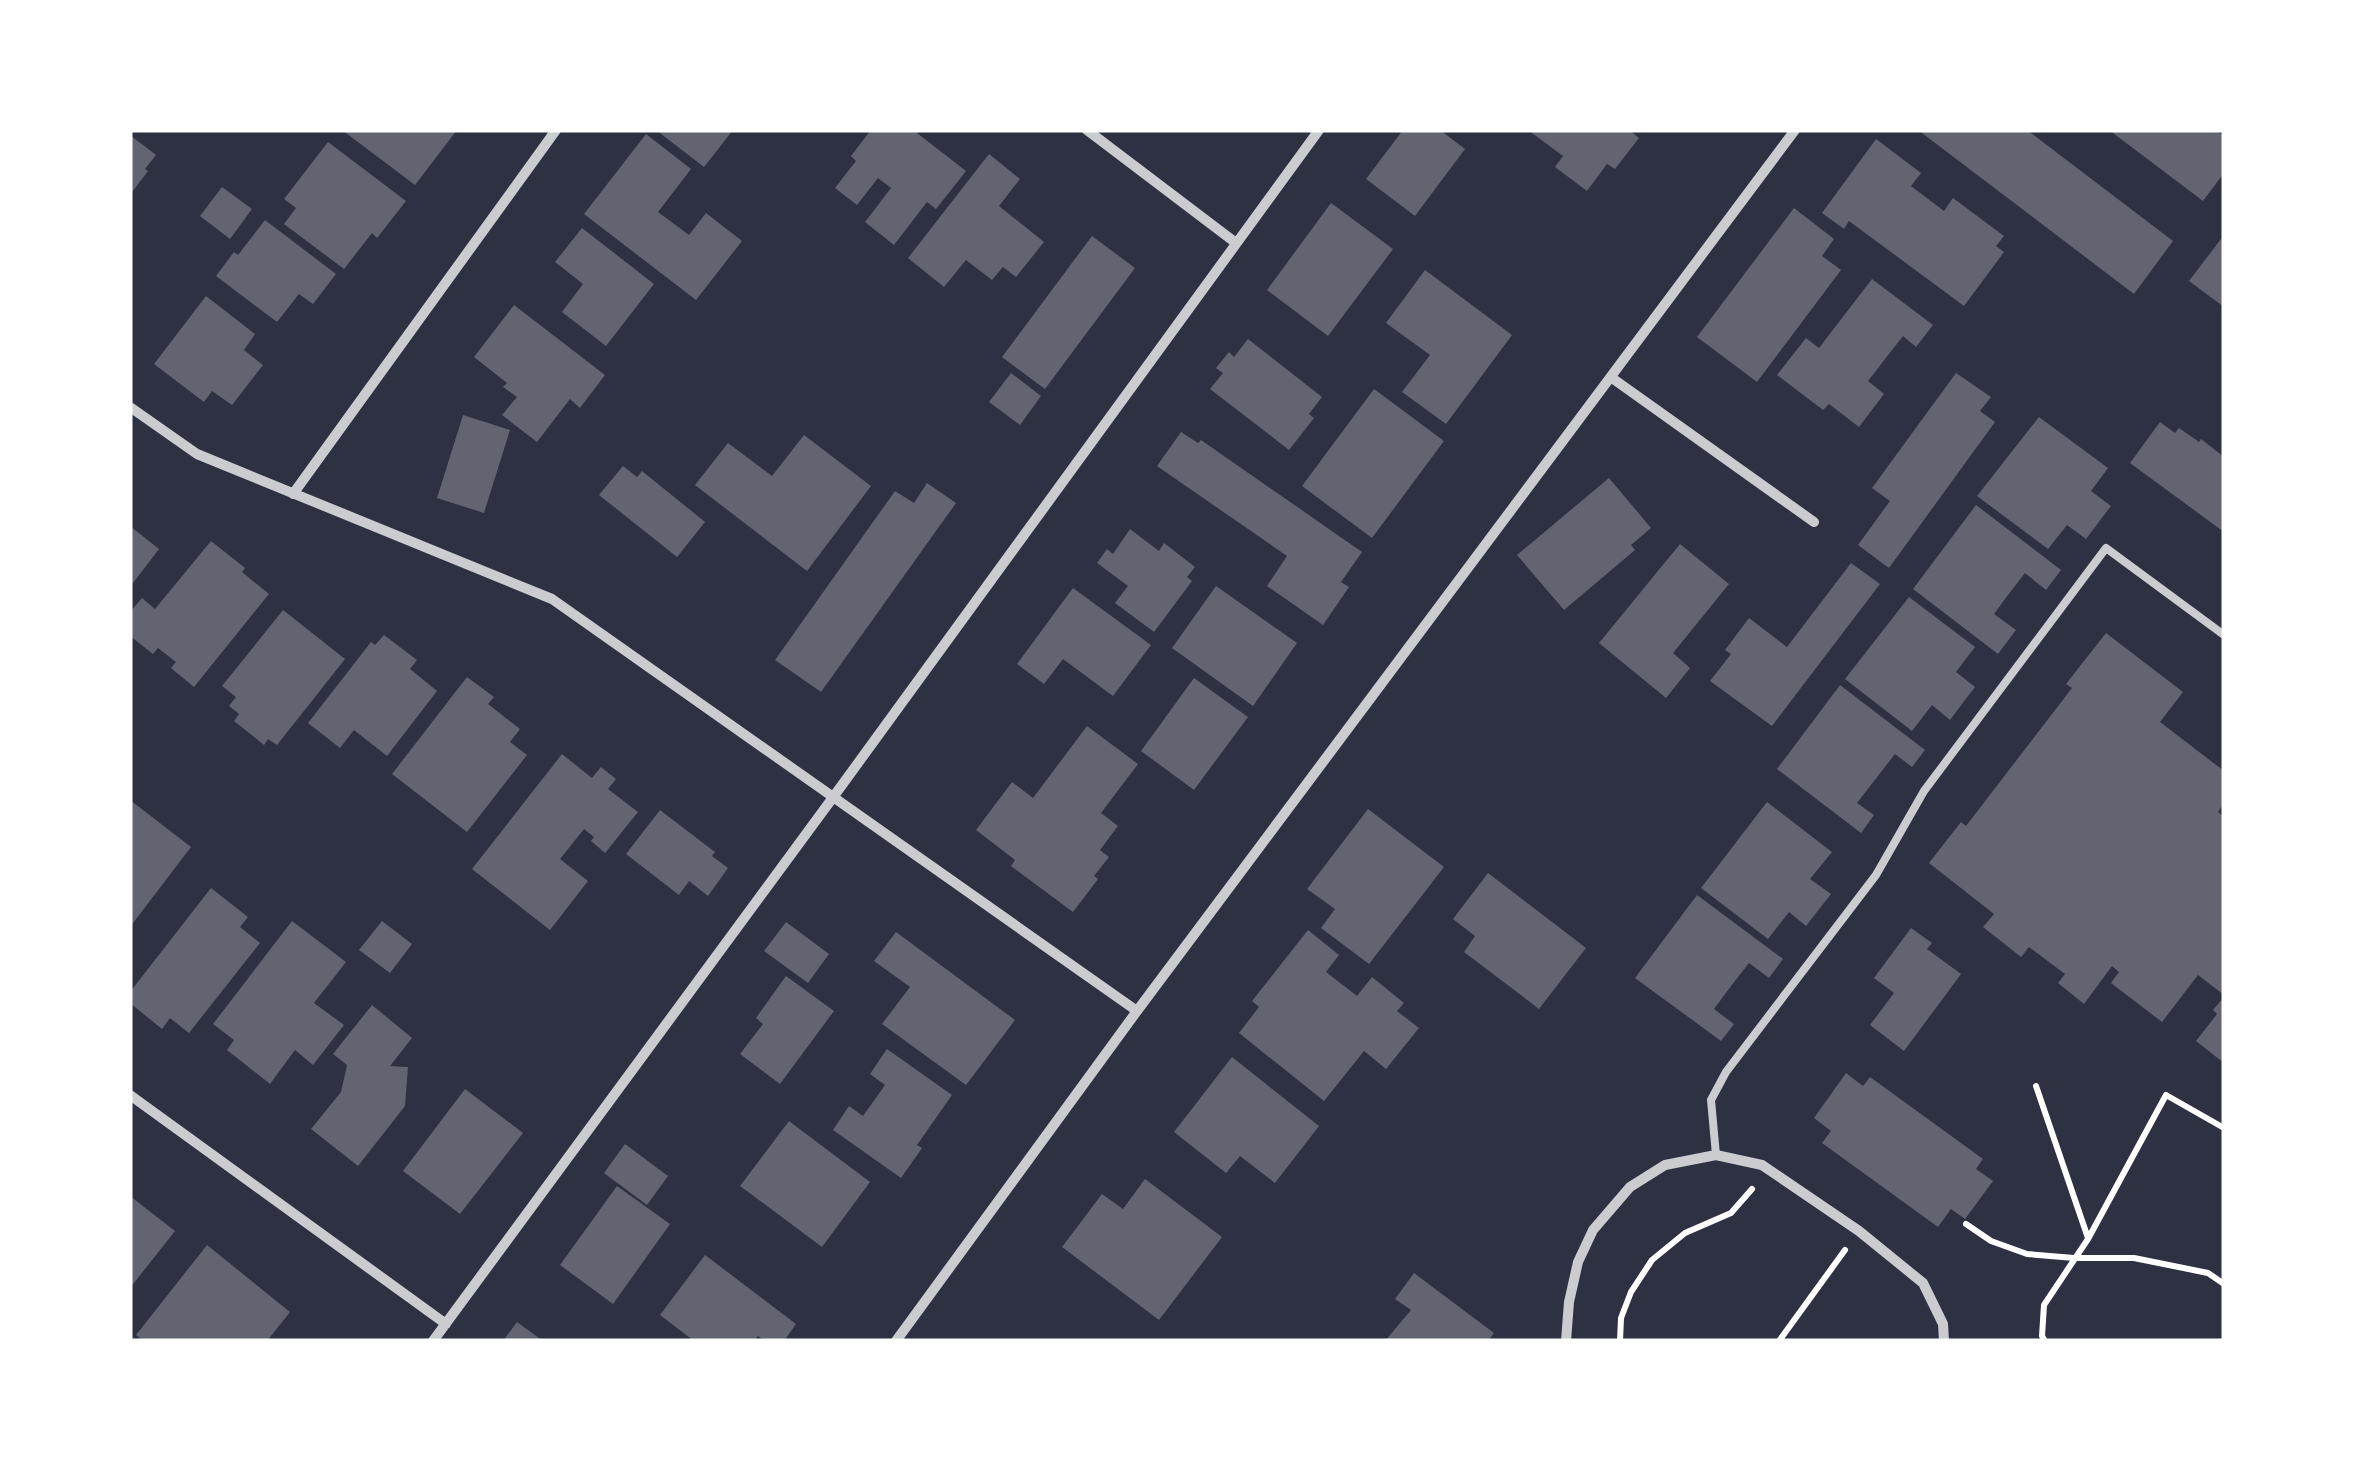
<svg xmlns="http://www.w3.org/2000/svg" width="2354" height="1471" viewBox="0 0 2354 1471" font-family="Arial,sans-serif">
<style>
.building{fill:#626471}
.lines{fill:none;stroke-linecap:round;stroke-linejoin:round}
.path{stroke:#fff;stroke-width:6}
.service{stroke:#caccd0;stroke-width:8}
.minor{stroke:#caccd0;stroke-width:10}
</style>
<rect width="100%" height="100%" fill="#2d3142"/>
<path class="building" d="M342 130H392L395 132 397 130H457L415 185Z
M656 130H733L704 167Z
M871 130H920L917 133 966 171 936 209 927 202 894 245 865 222 891 188 878 178 857 205 835 188 856 161 851 156Z
M1403 130H1440L1465 149 1415 216 1366 179Z
M1528 130H1629L1639 138 1615 169 1607 164 1587 191 1555 167 1563 156Z
M1918 130H2027L2173 241 2134 294Z
M2109 130H2216L2224 136V173L2203 201Z
M646 134 691 169 658 212 689 235 706 213 742 241 696 300 584 214Z
M130 135 156 155 145 169 148 171 130 195Z
M1876 139 1921 173 1911 186 1944 211 1953 198 2004 236 1996 246 2004 252 1964 306 1849 221 1844 229 1822 213Z
M328 142 406 201 377 238 372 233 344 269 284 224 296 208 284 199Z
M989 154 1020 179 999 206 1044 242 1016 277 1003 267 992 280 966 260 944 287 908 258Z
M222 187 252 209 230 239 200 216Z
M1331 203 1393 249 1328 336 1267 290Z
M1794 208 1834 239 1822 256 1841 270 1757 382 1697 337Z
M265 220 336 274 313 304 299 294 277 322 216 276 234 252 238 255Z
M582 228 654 284 606 346 562 312 583 284 555 262Z
M2224 235V307L2189 281Z
M1092 236 1135 268 1045 389 1002 357Z
M1425 270 1512 335 1446 424 1402 392 1430 355 1386 323Z
M1872 279 1933 325 1916 347 1903 336 1868 381 1884 394 1859 427 1829 404 1823 410 1777 375 1806 338 1819 348Z
M206 296 255 334 244 350 263 365 232 405 212 391 204 402 154 364Z
M514 305 605 375 580 408 570 399 537 442 502 415 517 397 503 387 507 383 474 357Z
M1248 339 1322 397 1309 414 1314 418 1289 450 1210 389 1223 373 1216 368 1229 352 1234 357Z
M1011 373 1041 396 1020 425 989 402Z
M1956 373 1991 397 1980 411 1995 422 1889 568 1858 545 1890 501 1872 488Z
M1374 389 1444 441 1372 538 1302 486Z
M463 415 510 430 484 513 437 498Z
M2039 417 2108 468 2091 491 2111 506 2086 539 2067 525 2048 549 1977 496Z
M2160 422 2175 433 2179 428 2199 442 2201 439 2224 457V532L2130 463Z
M1181 432 1198 443 1201 440 1362 552 1341 582 1349 587 1323 625 1267 586 1287 556 1157 466Z
M804 435 871 486 807 571 695 485 728 443 772 476Z
M623 466 637 477 642 471 705 522 677 557 599 495Z
M1609 478 1651 528 1631 545 1635 550 1564 610 1517 555Z
M927 483 956 503 821 692 775 660 895 491 914 503Z
M1976 505 2061 570 2046 590 2025 573 2008 595 1994 614 2016 630 1998 654 1913 589Z
M130 526 159 549 130 587Z
M1130 529 1159 551 1164 543 1195 567 1187 577 1192 581 1154 632 1115 603 1128 586 1097 563 1107 549 1113 554Z
M211 541 245 568 242 572 269 594 194 687 171 668 176 662 158 648 153 654 130 636V612L142 598 155 609Z
M1680 544 1729 584 1673 653 1690 668 1666 698 1599 643Z
M1851 563 1880 584 1772 726 1710 681 1731 654 1725 650 1749 618 1787 647Z
M1216 586 1297 643 1253 706 1172 648Z
M1073 588 1151 645 1113 696 1063 659 1044 684 1017 664Z
M1909 597 1975 647 1956 672 1975 687 1962 704 1950 720 1932 705 1912 731 1845 679Z
M283 610 345 659 277 745 268 739 264 745 234 721 239 714 229 706 236 697 222 686Z
M2106 633 2183 692 2160 722 2224 771V803L2218 812 2224 817V995L2198 975 2162 1022 2111 983 2119 972 2112 966 2084 1004 2058 983 2065 974 2029 947 2021 957 1983 927 1994 914 1929 863 1961 822 1966 826 2072 688 2066 684Z
M384 635 417 660 410 669 437 691 387 756 354 730 340 748 308 723 371 642 375 645Z
M467 677 494 697 488 704 520 729 510 742 527 755 467 832 392 774Z
M1194 678 1248 717 1194 790 1141 751Z
M1840 685 1925 750 1912 767 1895 754 1874 781 1857 803 1874 815 1861 833 1777 769Z
M1087 726 1138 764 1101 813 1118 826 1100 850 1109 857 1094 876 1098 879 1073 912 1011 866 1015 860 976 830 1012 782 1033 798Z
M562 754 592 778 601 767 616 779 608 789 638 812 605 853 591 841 594 837 584 829 560 859 588 881 550 930 472 869Z
M130 800 191 847 130 927Z
M1767 802 1832 852 1810 879 1831 894 1806 926 1789 912 1768 939 1701 888Z
M1368 809 1444 867 1369 964 1321 928 1335 909 1307 889Z
M660 810 715 852 712 856 728 868 708 896 689 881 679 895 626 854Z
M1488 873 1586 948 1539 1009 1464 952 1475 936 1453 919Z
M211 888 248 917 240 927 260 943 189 1033 170 1018 162 1029 130 1003V992Z
M1697 895 1783 959 1769 978 1749 963 1731 986 1714 1009 1734 1024 1721 1041 1635 978Z
M292 921 346 962 314 1003 344 1025 313 1065 295 1050 270 1084 227 1050 234 1040 213 1024Z
M382 921 412 944 390 973 359 950Z
M786 922 829 954 808 983 764 951Z
M1911 928 1932 943 1927 949 1961 974 1904 1051 1870 1025 1894 993 1874 978Z
M1308 930 1339 955 1326 972 1357 996 1372 977 1404 1003 1397 1011 1419 1028 1386 1069 1364 1051 1324 1101 1239 1033 1259 1007 1252 1001Z
M896 932 1015 1020 966 1085 882 1024 910 987 874 961Z
M786 976 834 1011 780 1084 740 1054 763 1024 756 1018Z
M2224 997V1063L2196 1041 2217 1014 2213 1010Z
M372 1005 412 1038 390 1066 408 1067 405 1106 358 1166 311 1129 341 1092 347 1065 333 1054Z
M887 1049 952 1095 917 1145 922 1148 901 1178 833 1130 849 1106 863 1116 885 1085 870 1074Z
M1232 1057 1319 1126 1275 1183 1240 1156 1226 1173 1174 1132Z
M1846 1073 1863 1086 1870 1077 1983 1159 1976 1169 1993 1181 1965 1219 1951 1209 1938 1227 1822 1143 1831 1131 1814 1118Z
M465 1089 523 1133 460 1214 403 1171Z
M789 1121 870 1182 822 1247 740 1186Z
M625 1144 668 1176 647 1205 604 1173Z
M1145 1179 1222 1237 1159 1320 1062 1247 1102 1194 1123 1209Z
M617 1186 670 1224 613 1304 560 1265Z
M130 1196 175 1231 130 1288Z
M207 1245 290 1312 267 1341H144L136 1335Z
M705 1255 796 1324 784 1341H765L758 1336 754 1341H694L660 1315Z
M1414 1273 1494 1333 1488 1341H1385L1411 1310 1395 1299Z
M517 1322 543 1341H503Z"/>
<g class="lines">
<path class="path" d="M2036 1086 2088 1238
M1966 1224 1991 1241 2027 1254 2074 1258H2134L2208 1273 2224 1284
M1620 1341 1621 1318 1631 1292 1652 1260 1685 1233 1731 1213 1752 1189
M1779 1341 1845 1250
M2045 1341 2042 1336 2044 1305 2088 1239 2166 1095 2224 1128"/>
<path class="service" d="M1716 1155 1711 1100 1726 1072 1876 875 1924 791 2106 548 2224 635"/>
<path class="minor" d="M1087 130 1236 243
M1612 378 1814 522
M130 407 197 454 552 599 1137 1011
M293 494 556 130
M130 1095 446 1324
M433 1341 834 796 1319 130
M896 1341 1137 1011 1795 130
M1566 1341 1569 1302 1578 1262 1593 1230 1630 1187 1665 1165 1716 1155 1762 1165 1859 1231 1923 1283 1943 1324 1944 1341"/>
</g>
<rect width="2354" height="1471" fill="none" stroke="#ffffff" stroke-width="265"/>
</svg>
